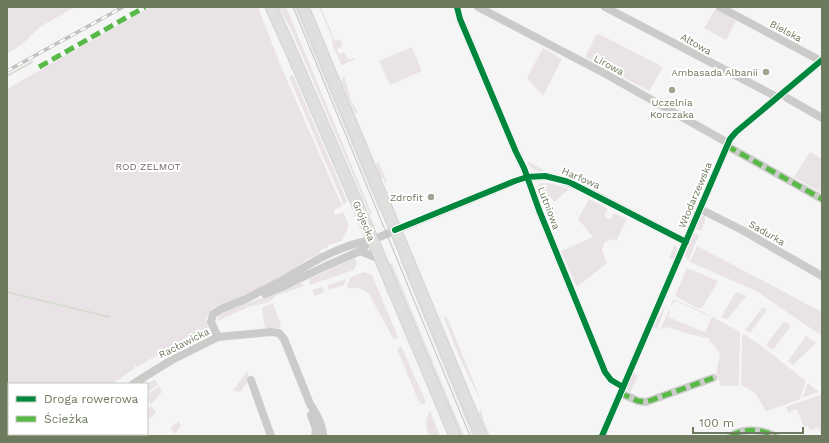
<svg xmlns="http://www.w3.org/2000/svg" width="829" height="443" viewBox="0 0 829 443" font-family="'Work Sans',sans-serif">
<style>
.green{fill:#e9e3e6}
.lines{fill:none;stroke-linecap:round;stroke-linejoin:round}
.stream{stroke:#d7dad0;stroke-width:2}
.secondary-casing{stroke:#d3d3d2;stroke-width:13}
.street{stroke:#cbcbc9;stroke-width:8}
.secondary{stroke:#dfdfde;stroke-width:11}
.tram{stroke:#c0c1bf;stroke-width:1}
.rail-casing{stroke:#c0c1bf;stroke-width:3.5}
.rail{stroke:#fff;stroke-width:2;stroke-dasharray:6;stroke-linecap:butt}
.quiet{stroke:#58b947;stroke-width:5;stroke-dasharray:10 5;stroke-linecap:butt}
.cycleway-casing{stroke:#fff;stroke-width:8}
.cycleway{stroke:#00873e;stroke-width:6}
.poi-dot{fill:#9ea593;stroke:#fff;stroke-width:1.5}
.labels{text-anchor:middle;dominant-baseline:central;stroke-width:4;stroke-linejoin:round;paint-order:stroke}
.street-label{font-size:10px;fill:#6e7a5d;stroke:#fff}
.poi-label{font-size:10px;fill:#6e7a5d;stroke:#fff;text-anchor:end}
.park-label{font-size:10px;fill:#7d6469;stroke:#fff}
</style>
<rect width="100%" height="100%" fill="#f6f5f6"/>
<path class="green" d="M7 7H75L40 27 21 45 7 54Z
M150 7H258L280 64 342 206 334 210 335 215 343 212 349 225 342 241 328 245V247L320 250 321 253 308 259 280 279 251 293 212 308 206 318 208 328 181 342 180 339V342L137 367 136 365 134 366 135 368 112 384H9V434H61L60 436H7V89Z
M278 7H286L372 214 370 215 291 29Z
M294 7H296L381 211H379Z
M319 7H321L335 41 340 39 343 46 337 49 339 54 344 52 349 60 353 58 355 59 342 65 341 64 333 46 332 37Z
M716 8 737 19 726 40 704 28Z
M597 33 663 67 649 91 585 57Z
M412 47 422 71 390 85 379 61Z
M543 48 562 59 543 96 527 78Z
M293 75 347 201 344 205 289 77Z
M344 76 351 100 358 113H355L341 81Z
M810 152 822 159V193L794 177Z
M378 161 387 182 385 183 383 178 381 179 376 164Z
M527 162C533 163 538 168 544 170L543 171C534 171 531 169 527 162Z
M540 183H550L569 189 554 202 552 198 543 203 537 187Z
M696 198 700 201 689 226 684 224Z
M589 199 608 209 604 216 610 220 614 213 627 219 616 241 613 239 605 242 602 250 607 263 577 287 561 251 593 237 578 219Z
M705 215V221L701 231 696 229 701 217Z
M694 233 699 235 688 261 685 255Z
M675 244 678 251 674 260 669 258Z
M697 246 822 312V336L756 291 690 262Z
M355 258 357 263 354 270 310 285 309 279Z
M401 259 474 436H472L400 260Z
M392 263 464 436H461L388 265Z
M687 268 718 281 702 308H697L675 296Z
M364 272 372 275 398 337 394 340 369 294C363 289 356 286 348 289L347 285 351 277Z
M347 279 344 285 329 290 328 285Z
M301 283 304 286 275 296C271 303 259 305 251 306L217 321 219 316 222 313Z
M322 287 324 292 315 296 312 290Z
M736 292 746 296 727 320 721 317Z
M673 299 701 311H702L740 332 739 386H721L716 374 720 354 708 338 688 334 669 327 663 329 661 328 669 310 670 311 668 317 705 332 712 317 675 301 672 306 671 305Z
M273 303 281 326 280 328H265L262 309 263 307Z
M763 307 767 310 750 333 745 330Z
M665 308 657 329 653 327 663 309Z
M446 316 451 327 480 398C465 373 455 345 444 318Z
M784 321 791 326 773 350 766 345Z
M210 331 208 336 192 344 190 339Z
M744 334 763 347 806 381 800 399 768 411 765 410C759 398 755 390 742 386L741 384 742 335Z
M806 336 816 343 793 365 788 361Z
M401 346 426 402 425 404H421L418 400 397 349Z
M247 371 250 379 240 392 233 391Z
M633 373 638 376 630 393 627 388Z
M155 379 158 385 147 393V384Z
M808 383 819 392 802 398Z
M159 386 162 392 151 404 147 398V395Z
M822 394V436L818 428 811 430 810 431 808 426 804 427 797 410H793L789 413 786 407Z
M151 406 156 412 150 419 147 417V410Z
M481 409 484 421 490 436H488L479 415V412Z
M430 411 440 436 429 435C425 425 425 420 430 411Z
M179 421 181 426 175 434 170 428Z"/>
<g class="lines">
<path class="stream" d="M7 76 32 62
M7 292 109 317"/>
<g class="secondary-casing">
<path id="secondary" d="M271 7 292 53 362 215 455 436
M303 7 481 436"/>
</g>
<path class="street" d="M457 7 460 19 516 152 524 168 539 210 605 372 611 380 623 387
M478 7 604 73 728 143
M605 7 777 97
M720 7 821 61
M782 93 787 98 822 118
M727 146 822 199
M700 209 742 230 822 276
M360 251 380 259
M265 294 286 285 326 266 360 251 371 240
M242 301C255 294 269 287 283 280 311 263 339 245 372 240L515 181 527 177 545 176 558 179 580 187 686 242
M218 337 211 322 213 314 221 309 246 299
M251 380 271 436
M133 384 170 361 218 337 271 332 279 333 284 339 310 404C316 413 323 425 323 436
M620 393 638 401 646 402 713 378
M311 415 316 429 315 436
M75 436 76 434
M602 436 730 139 736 132 822 60
M731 436C744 428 761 429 775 436"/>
<use href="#secondary" class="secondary"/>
<path class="tram" d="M293 7 470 436"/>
<g class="rail-casing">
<path id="rail" d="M7 71 123 7"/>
</g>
<use href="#rail" class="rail"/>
<path class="quiet" d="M39 67 145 7
M727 146 822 199
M620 393 638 401 646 402 713 378
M731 436C744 428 761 429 775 436"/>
<g class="cycleway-casing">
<path id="cycleway" d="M457 7 460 19 516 152 524 168 539 210 605 372 611 380 623 387
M395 230 515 181 527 177 545 176 569 182 686 242
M602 436 730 139 736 132 822 60"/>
</g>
<use href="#cycleway" class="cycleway"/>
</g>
<g class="poi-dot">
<circle cx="766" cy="72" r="4"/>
<circle cx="672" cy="90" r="4"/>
<circle cx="431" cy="197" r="4"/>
</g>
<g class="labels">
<g class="street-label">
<text transform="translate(786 31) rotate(28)">Bielska</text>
<text transform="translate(696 44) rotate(29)">Altowa</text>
<text transform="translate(609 65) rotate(28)">Lirowa</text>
<text transform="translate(581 178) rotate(23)">Harfowa</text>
<text transform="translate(695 195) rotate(-67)">Włodarzewska</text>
<text transform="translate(549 208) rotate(69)">Lutniowa</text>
<text transform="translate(364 221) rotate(67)">Grójecka</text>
<text transform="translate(767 233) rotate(30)">Sadurka</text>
<text transform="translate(184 343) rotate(-27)">Racławicka</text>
</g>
<g class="poi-label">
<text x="758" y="72">Ambasada Albanii</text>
<text x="672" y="102" text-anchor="middle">Uczelnia<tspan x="672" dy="12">Korczaka</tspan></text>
<text x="423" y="197">Zdrofit</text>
</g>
<g class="park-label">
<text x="148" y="166">ROD ZELMOT</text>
</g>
</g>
<rect width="829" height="443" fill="none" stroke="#6e7a5d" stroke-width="16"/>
<rect x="8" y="383" width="140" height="52" fill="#ffffff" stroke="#c5cabe"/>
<rect x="16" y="396" width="20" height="6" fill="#00873e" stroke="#c5cabe"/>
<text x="44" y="403" font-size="12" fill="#6e7a5d">Droga rowerowa</text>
<rect x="16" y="416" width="20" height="6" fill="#58b947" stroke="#c5cabe"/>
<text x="44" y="423" font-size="12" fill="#6e7a5d">Ścieżka</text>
<path d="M693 427v6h110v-6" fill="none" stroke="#6e7a5d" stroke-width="2"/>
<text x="699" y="427" font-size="12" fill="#6e7a5d" stroke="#ffffff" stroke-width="3" paint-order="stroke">100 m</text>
</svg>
